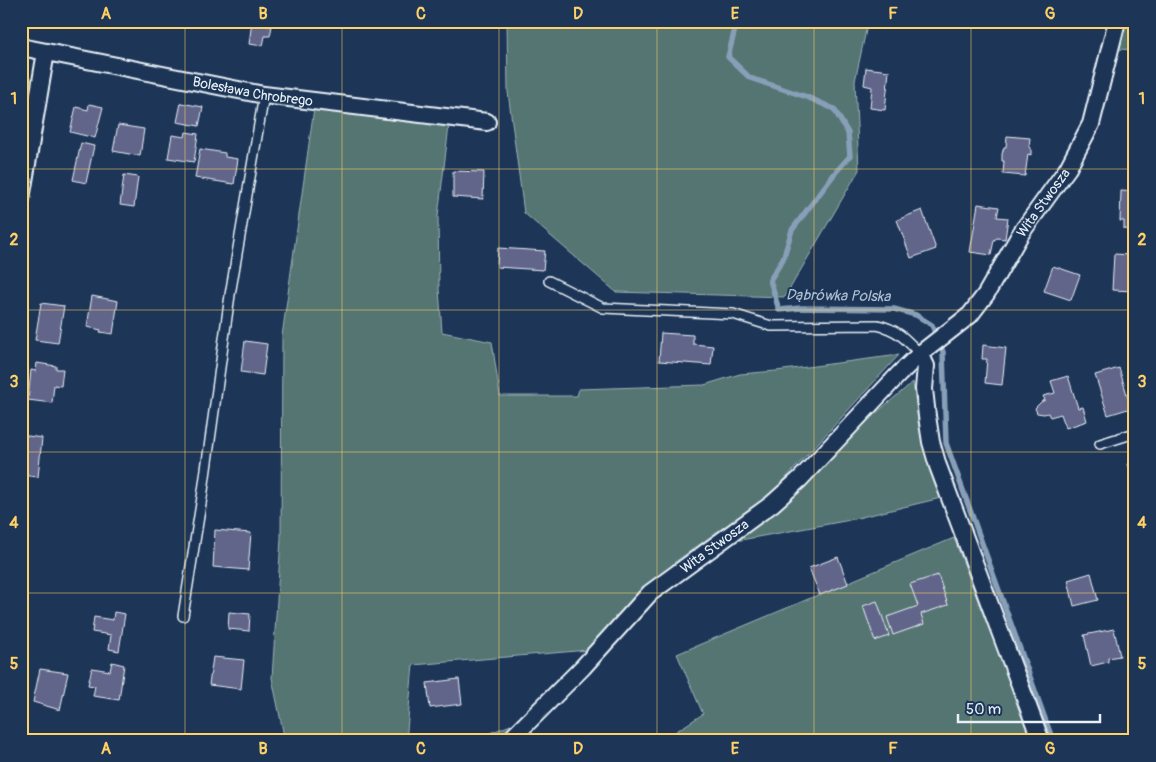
<svg xmlns="http://www.w3.org/2000/svg" width="1156" height="762" viewBox="0 0 1156 762" font-family="Pangolin,sans-serif">
<style>
.green{fill:#557473;stroke:#9eb2b6}
.lines{fill:none;stroke-linecap:round;stroke-linejoin:round}
.stream{stroke:#889fb8;stroke-width:5.5}
.building{fill:#62658a;stroke:#e8f1f8}
.lane-casing{stroke:#e8f1f8;stroke-width:12}
.street-casing{stroke:#e8f1f8;stroke-width:20}
.lane{stroke:#1d3557;stroke-width:9}
.street{stroke:#1d3557;stroke-width:16}
.grid{fill:none;stroke:#ffd166;stroke-width:1;stroke-opacity:0.55}
.labels{text-anchor:middle;dominant-baseline:central;stroke-width:4;stroke-linejoin:round;paint-order:stroke}
.street-label{font-size:14px;fill:#e8f1f8;stroke:#1d3557}
.water-label{font-size:15px;font-style:italic;fill:#b0c1d3;stroke:#1d3557}
.neatline{fill:none;stroke:#ffd166;stroke-width:2}
.grid-label{font-size:16px;text-anchor:middle;font-weight:bold;fill:#ffd166}
</style>
<rect width="100%" height="100%" fill="#1d3557"/>
<filter id="ink" filterUnits="userSpaceOnUse"><feTurbulence type="fractalNoise" baseFrequency=".02" numOctaves="2"/><feDisplacementMap in="SourceGraphic" scale="10" xChannelSelector="R" yChannelSelector="G"/><feConvolveMatrix kernelMatrix="1 2 1 2 8 2 1 2 1" color-interpolation-filters="sRGB"/></filter>
<g filter="url(#ink)">
<path class="green" d="M507 21H868L855 81 859 170 785 297 616 292 524 213 508 92Z
M1126 21H1135V50L1118 49Z
M314 108 449 126 438 216 439 289 442 332 492 342 500 396H577L579 389 704 385 740 374 776 371 899 355 773 492 675 562 588 650 413 665 406 741H285L272 678 281 538 282 336Z
M913 382 919 428 941 498 845 521 730 542 845 439Z
M954 538 980 606 1027 722 1031 741H661L703 714 677 654Z
M516 723 500 741H469Z"/>
<g class="lines">
<path class="stream" d="M737 21 728 57 750 78 807 97 834 109 848 133 850 156 835 173 792 230 783 259 770 280 779 310 801 308 894 309 916 315 932 325 943 352 946 443 1053 741"/>
</g>
<path class="building" d="M252 21H268L267 26H272L270 36H265L263 46 249 44Z
M866 68 889 71 885 110 870 108 872 87 864 85Z
M181 103 203 107 199 126 177 122Z
M89 104 103 107 95 138 70 132 76 107 88 110Z
M118 125 144 129 140 156 113 151Z
M186 132 198 134 194 162 168 158 172 135 185 137Z
M1007 136 1030 138 1029 147 1031 148V155L1028 154 1025 176 1003 174 1004 161H1002V154L1004 147H1006Z
M81 143 94 146 86 183 73 180Z
M200 149 225 153V157L238 159 234 184 195 178Z
M453 171 484 172 483 199 453 197Z
M124 175 138 177 134 207 120 205Z
M1121 191 1135 192V230L1124 229V221H1120Z
M978 204 999 207 997 217 1008 218 1005 239 997 238 994 240 991 255 970 252Z
M922 210 936 249 911 258 897 220Z
M498 248 545 251 543 270 497 267Z
M1114 254 1131 255V264H1135V291L1112 290Z
M1053 266 1080 275 1071 300 1044 291Z
M92 296 118 301 113 334 100 332 101 330 87 327Z
M41 303 64 306 58 343 35 340Z
M661 333 693 335V344L713 346 711 365 659 361Z
M245 341 267 344 263 375 241 372Z
M983 345 1006 348 1002 385 985 383 987 359H982Z
M37 363 56 366V369H63L61 386 54 385 52 403 28 400 31 370 36 371Z
M1119 368 1131 408 1108 415 1095 375Z
M1068 376 1078 408 1083 407 1087 421 1066 428 1061 414 1050 417 1048 413 1044 414 1037 413 1035 408 1041 402 1045 400 1043 396 1055 393 1051 381Z
M21 435 42 438 38 477 21 475Z
M1135 462V485L1128 464Z
M215 530 251 533 248 570 213 567Z
M838 557 848 584 820 595 809 568Z
M1091 573 1098 600 1074 606 1068 580Z
M938 575 948 605 921 614 924 624 893 635 887 617 918 606 910 584Z
M21 589 26 590 21 612Z
M877 601 889 636 875 641 863 606Z
M114 612 125 614 119 651 109 649 111 635 92 632 94 617 113 620Z
M229 612 250 614 249 631 228 629Z
M1114 629 1120 656 1108 658V662L1091 666 1084 635Z
M213 657 244 660 241 689 209 685Z
M112 662 124 665 119 700 93 696 95 686 88 685 92 668 110 671Z
M40 669 68 673 60 710 33 702Z
M459 679 462 704 430 708 427 683Z"/>
<g class="lines">
<g class="lane-casing">
<path id="lane" d="M549 281 603 308 733 314 771 326 877 325C897 329 906 339 920 354
M1100 444 1135 433
M183 616 203 491 230 295 264 95"/>
</g>
<g class="street-casing">
<g id="street">
<path id="s1" d="M21 47 264 95 487 122"/>
<path d="M21 199 46 52"/>
<path d="M920 354 926 366 924 389 927 416 931 442 938 466 1041 741"/>
<path id="s2" d="M509 741 583 667 650 593 772 504 800 479 899 374 920 354 970 315 986 294 1021 233 1068 168 1091 124 1117 21"/>
</g>
</g>
<use href="#lane" class="lane"/>
<use href="#street" class="street"/>
</g>
</g>
<path class="grid" d="M185 21V741M342 21V741M499 21V741M657 21V741M814 21V741M971 21V741M21 169H1135M21 310H1135M21 452H1135M21 593H1135"/>
<g class="labels">
<g class="street-label">
<text stroke="none"><textPath href="#s1" startOffset="236">Bolesława Chrobrego</textPath></text>
<text stroke="none"><textPath href="#s2" startOffset="764">Wita Stwosza</textPath></text>
<text stroke="none"><textPath href="#s2" startOffset="284">Wita Stwosza</textPath></text>
</g>
<g class="water-label">
<text transform="translate(838 296) rotate(1)">Dąbrówka Polska</text>
</g>
</g>
<rect width="1156" height="762" fill="none" stroke="#1d3557" stroke-width="55"/>
<path d="M958 714v8h142v-8" fill="none" stroke="#e8f1f8" stroke-width="2.5"/>
<text x="966" y="714" font-size="15" fill="#e8f1f8" stroke="#1d3557" stroke-width="4" paint-order="stroke">50 m</text>
<rect x="28" y="28" width="1100" height="706" class="neatline"/>
<g class="grid-label">
<text x="106" y="19">A</text>
<text x="263" y="19">B</text>
<text x="421" y="19">C</text>
<text x="578" y="19">D</text>
<text x="735" y="19">E</text>
<text x="893" y="19">F</text>
<text x="1050" y="19">G</text>
<text x="14" y="104">1</text>
<text x="1142" y="104">1</text>
<text x="14" y="245">2</text>
<text x="1142" y="245">2</text>
<text x="14" y="387">3</text>
<text x="1142" y="387">3</text>
<text x="14" y="528">4</text>
<text x="1142" y="528">4</text>
<text x="14" y="669">5</text>
<text x="1142" y="669">5</text>
<text x="106" y="754">A</text>
<text x="263" y="754">B</text>
<text x="421" y="754">C</text>
<text x="578" y="754">D</text>
<text x="735" y="754">E</text>
<text x="893" y="754">F</text>
<text x="1050" y="754">G</text>
</g>
</svg>
